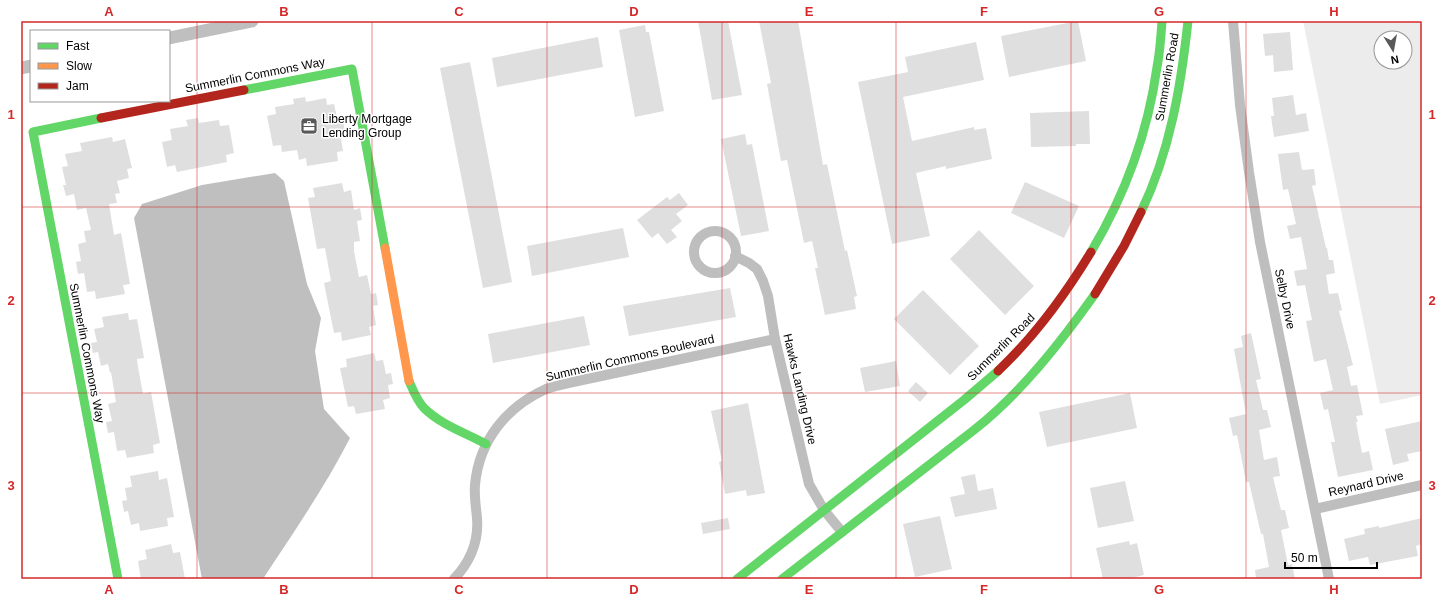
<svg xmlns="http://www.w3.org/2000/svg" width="1443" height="600" viewBox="0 0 1443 600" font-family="Arial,sans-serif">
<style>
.green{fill:#ececec;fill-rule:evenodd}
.water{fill:#bfbfbf}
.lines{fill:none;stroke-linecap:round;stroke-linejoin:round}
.canal{stroke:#bfbfbf;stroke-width:13}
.building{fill:#dfdfdf}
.street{stroke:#bebebe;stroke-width:10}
.fast{stroke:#63d668;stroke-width:9}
.slow{stroke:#ff974d;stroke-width:9}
.jam{stroke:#b3261e;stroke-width:9}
.grid{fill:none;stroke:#d62828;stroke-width:1;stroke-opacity:0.55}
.labels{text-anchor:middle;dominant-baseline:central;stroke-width:3;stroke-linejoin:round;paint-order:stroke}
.street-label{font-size:12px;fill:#000;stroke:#fff}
.poi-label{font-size:12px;fill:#000;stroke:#fff;text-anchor:start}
.neatline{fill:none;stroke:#d62828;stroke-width:1.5}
.grid-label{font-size:13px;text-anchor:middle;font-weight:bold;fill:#d62828}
</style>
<rect width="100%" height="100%" fill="#fff"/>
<path class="green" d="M1303 21H1422V395L1380 404ZM1381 38H1405V62H1381Z"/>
<path class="water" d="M275 173 284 181 307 284 321 318 315 351 324 409 350 438C325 487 293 533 263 579H202L134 218 142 204 202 185Z"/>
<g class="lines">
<path class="canal" d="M169 38 252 21
M21 68 31 66"/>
</g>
<path class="building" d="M698 21H728L742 95 712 100Z
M759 21H798L823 165 827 164 845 251 847 250 857 296 854 297 856 309 825 315 815 268H818L812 241 804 243 787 160 781 161 767 84 771 83Z
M1078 21 1086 61 1009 77 1001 36Z
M645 25 646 32H649L664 111 635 117 619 30Z
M1290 32 1293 70 1274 72 1273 55 1265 56 1263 34Z
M598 37 603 67 497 87 492 58Z
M976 42 984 80 903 97 912 141 974 127V130L986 128 992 159 946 169V166L916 173 930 236 892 244 858 82 908 72 905 57Z
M470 62 512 282 483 288 440 68Z
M1293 95 1296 115 1306 113 1309 131 1274 137 1271 116H1274L1272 98Z
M305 97 306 102 326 98 327 105 334 104 338 122 343 121 345 132 340 133 343 151 337 152 338 161 307 166 306 158 299 160 297 150 282 152 281 145 273 146 267 116 276 114 275 107 294 104 293 99Z
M1089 111 1090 144H1076V146L1031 147 1030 113Z
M198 118 199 123 219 120 220 126 229 125 234 153 226 155 227 162 177 172 175 165 167 167 162 142 172 140 170 129 188 126 186 120Z
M745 134 747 145 752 144 769 231 741 236 721 139Z
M112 137 113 142 125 139 132 168 127 169 129 178 117 181 120 193 115 194 117 203 109 204 114 235 121 233 130 284 123 285 125 294 96 299 95 291 87 292 84 273 78 274 76 262 81 261 78 244 86 242 84 231 91 230 86 208 77 210 74 194 66 196 63 185H66L62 167 68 166 65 154 82 151 80 143Z
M1299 152 1302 170 1314 169 1316 185 1312 186 1326 248H1327L1329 260H1333L1335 273 1326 275 1329 294 1338 293 1342 310 1339 311 1353 365 1347 367 1351 386 1357 385 1363 415 1356 416 1358 422H1356L1362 453 1369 451 1373 470 1338 477 1331 442H1335L1328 409 1324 410 1320 393 1333 390 1326 359 1314 362 1306 321 1312 320 1305 285 1297 286 1294 271 1307 269 1301 237 1290 239 1287 226 1296 224 1288 189 1283 190 1278 154Z
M1025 182 1079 206 1064 238 1011 213Z
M342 183 344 192 351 190 354 210 360 208 362 220 357 221 360 241 354 242V251L359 277 367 275 371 294 376 293 378 305 373 306 376 325 369 327 371 335 342 341 341 332 334 333 324 283 331 281 325 248 317 249 308 198 315 197 313 188Z
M679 193 688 205 676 214 682 221 671 230 677 237 667 244 658 233 652 238 637 220 667 197 670 200Z
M623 228 629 257 532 276 527 246Z
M979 230 1034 286 1005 315 950 259Z
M730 288 736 317 629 336 623 306Z
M923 290 979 346 950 375 894 319Z
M128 313 129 320 137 319 144 358 137 359 138 367 143 394 151 392 160 443 153 445 154 453 127 458 125 450 117 451 114 432 108 433 106 422 112 421 108 404 116 402 111 372 110 373 108 364 101 366 98 352 93 353 91 343 97 342 94 329 104 327 102 317Z
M584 316 590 345 493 363 488 334Z
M1251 333 1261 379 1256 380 1263 410H1267L1271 427 1259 430 1264 460 1277 457 1280 476 1273 477 1281 510H1285L1289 528 1281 530 1288 565 1292 564 1295 579H1256L1255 570 1269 567 1263 534H1261L1249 482H1246L1237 435 1233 436 1229 418 1246 414 1234 349 1243 347 1241 336Z
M374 353 376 361 383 360 386 374 391 373 393 384 388 385 390 398 383 400 385 409 356 414 354 406 348 407 340 368 347 367 346 359Z
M896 361 900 386 865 392 860 368Z
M916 382 928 393 920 402 908 391Z
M1130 393 1137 428 1047 447 1039 412Z
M748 403 765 493 747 496 746 490 725 494 719 462 722 461 711 411Z
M1422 421V451L1407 454 1409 461 1393 465 1385 429Z
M158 471 159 480 167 478 174 517 167 518 168 526 140 531 139 523 131 525 128 511 124 512 122 501 127 500 125 488 132 487 130 476Z
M975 474 978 491 993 488 997 509 955 517 950 497 965 494 961 477Z
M1125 481 1134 521 1098 528 1090 488Z
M940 516 952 569 915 577 903 524Z
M728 518 730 529 703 534 701 523Z
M1422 518V544L1416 546 1418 556 1370 565 1368 557 1349 561 1344 539 1365 534 1364 529 1379 526V528Z
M1129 541 1130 545 1137 543 1144 575 1127 579H1103L1096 548Z
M171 544 173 553 180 552 185 579H141L138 561 147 559 145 550Z"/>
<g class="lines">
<path class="street" d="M1233 21 1240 105 1249 172 1260 242 1329 579
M694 252a21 21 0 1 1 42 0a21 21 0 1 1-42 0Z
M735 256 749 263 757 269 763 281 768 296 775 339 809 484 824 510 842 532
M1315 509 1422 485
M454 579C470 562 479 542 477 518 476 507 474 496 475 485 479 441 506 407 546 389 554 386 564 384 573 382L775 339"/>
<path class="fast" d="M244 90 352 69 385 248
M101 118 33 132 118 579
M1141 212C1170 152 1181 86 1188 21
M1091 252C1125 195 1148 132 1157 67 1160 52 1161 36 1162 21
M409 381C413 390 417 401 424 408 441 425 466 433 486 444
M737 579 964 400 998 371
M782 579 974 430C1022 392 1060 343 1095 294"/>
<path class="slow" d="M385 248 409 381"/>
<path class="jam" d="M101 118 244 90
M1095 294 1124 246 1141 212
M998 371C1035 336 1065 295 1091 252"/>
</g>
<path class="grid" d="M197 21V579M372 21V579M547 21V579M722 21V579M896 21V579M1071 21V579M1246 21V579M21 207H1422M21 393H1422"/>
<defs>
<g id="office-square" transform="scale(0.9)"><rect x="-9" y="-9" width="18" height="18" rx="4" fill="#595959" stroke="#fff"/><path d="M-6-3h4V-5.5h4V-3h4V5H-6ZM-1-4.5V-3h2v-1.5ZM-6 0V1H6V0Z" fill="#fff"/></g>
</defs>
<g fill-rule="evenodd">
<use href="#office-square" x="309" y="126"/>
</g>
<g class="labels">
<g class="street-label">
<text transform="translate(255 75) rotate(-11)">Summerlin Commons Way</text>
<text transform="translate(1167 77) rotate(-80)">Summerlin Road</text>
<text transform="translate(1285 299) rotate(78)">Selby Drive</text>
<text transform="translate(1001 347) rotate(-45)">Summerlin Road</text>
<text transform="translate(87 353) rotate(79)">Summerlin Commons Way</text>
<text transform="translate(630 358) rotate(-13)">Summerlin Commons Boulevard</text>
<text transform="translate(800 389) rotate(77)">Hawks Landing Drive</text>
<text transform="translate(1366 484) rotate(-13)">Reynard Drive</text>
</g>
<g class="poi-label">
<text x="322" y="119">Liberty Mortgage<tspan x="322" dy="14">Lending Group</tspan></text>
</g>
</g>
<rect width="1443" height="600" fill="none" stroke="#ffffff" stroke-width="44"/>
<rect x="30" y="30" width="140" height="72" fill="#ffffff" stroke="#999999"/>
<rect x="38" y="43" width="20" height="6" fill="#63d668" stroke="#999999"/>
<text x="66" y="50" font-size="12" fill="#000000">Fast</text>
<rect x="38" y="63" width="20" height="6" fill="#ff974d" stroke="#999999"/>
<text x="66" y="70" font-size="12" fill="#000000">Slow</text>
<rect x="38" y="83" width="20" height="6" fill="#b3261e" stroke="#999999"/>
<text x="66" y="90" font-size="12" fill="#000000">Jam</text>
<g transform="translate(1393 50) rotate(169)"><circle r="19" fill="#ffffff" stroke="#999999"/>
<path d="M0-3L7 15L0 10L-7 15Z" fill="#595959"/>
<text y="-6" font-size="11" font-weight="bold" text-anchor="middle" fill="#000000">N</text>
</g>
<path d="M1285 562v6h92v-6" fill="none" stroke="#000000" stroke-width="2"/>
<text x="1291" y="562" font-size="12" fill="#000000" stroke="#ffffff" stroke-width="3" paint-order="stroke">50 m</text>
<rect x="22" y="22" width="1399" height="556" class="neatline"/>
<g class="grid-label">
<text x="109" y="16">A</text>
<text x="284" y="16">B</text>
<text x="459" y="16">C</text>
<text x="634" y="16">D</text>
<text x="809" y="16">E</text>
<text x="984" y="16">F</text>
<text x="1159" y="16">G</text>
<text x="1334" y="16">H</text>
<text x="11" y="119">1</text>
<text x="1432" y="119">1</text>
<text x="11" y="305">2</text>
<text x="1432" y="305">2</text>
<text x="11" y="490">3</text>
<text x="1432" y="490">3</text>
<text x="109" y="594">A</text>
<text x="284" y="594">B</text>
<text x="459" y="594">C</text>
<text x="634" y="594">D</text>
<text x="809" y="594">E</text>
<text x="984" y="594">F</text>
<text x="1159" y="594">G</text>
<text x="1334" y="594">H</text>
</g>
</svg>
